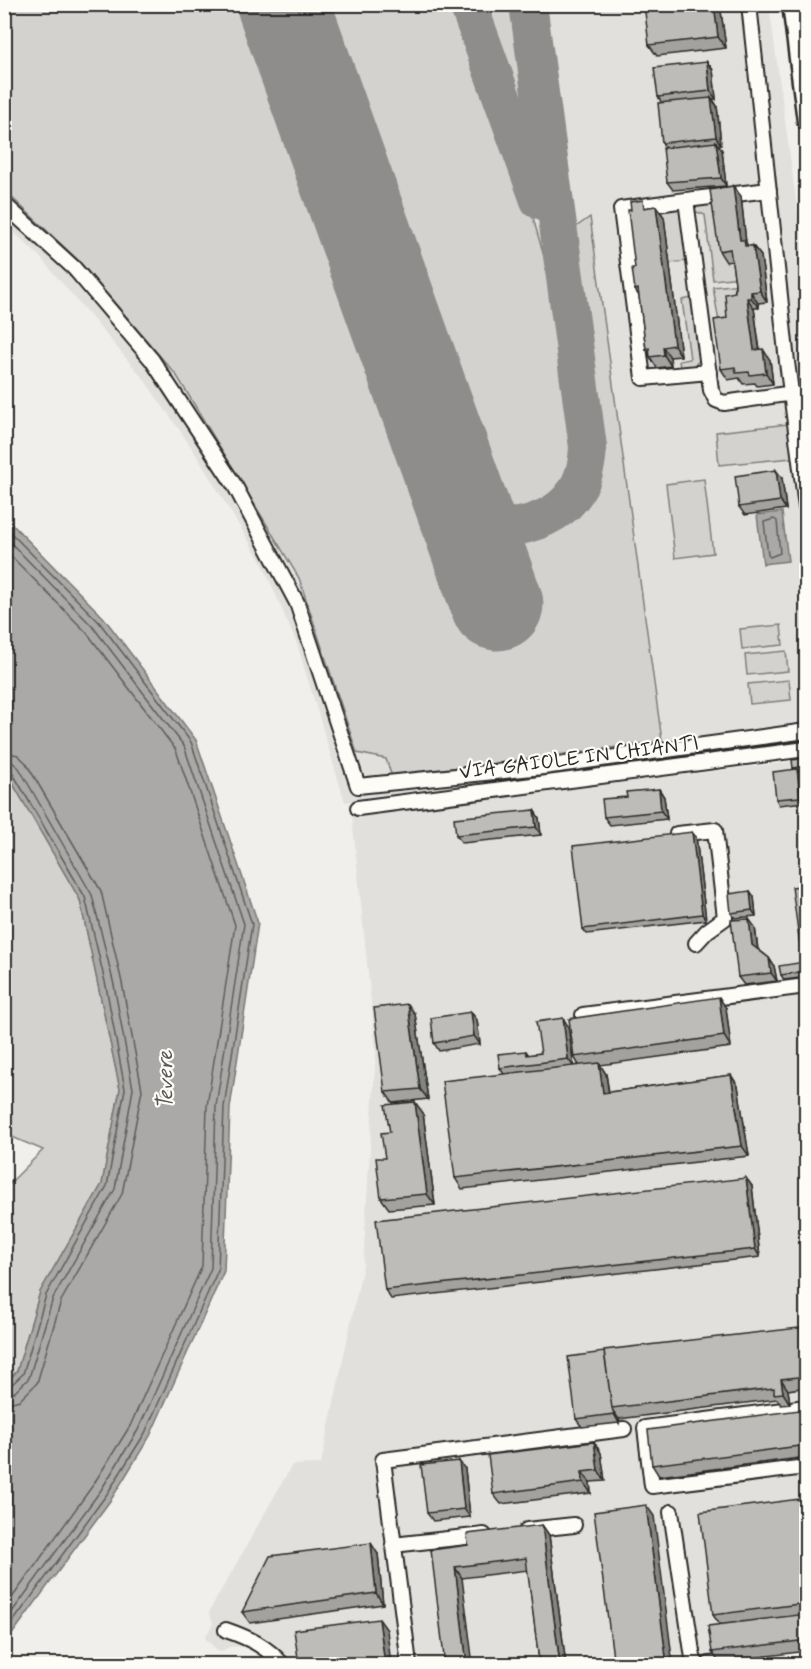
<svg xmlns="http://www.w3.org/2000/svg" width="811" height="1669" viewBox="0 0 811 1669" font-family="Mynerve,sans-serif">
<style>
.built{fill:#e1e0dc}
.green{fill:#d3d2cf;stroke:#7f7e7d;stroke-width:1.5}
.water{fill:#aaa9a7;stroke:#777775;stroke-width:1.5}
.lines{fill:none;stroke-linecap:round;stroke-linejoin:round}
.shore{stroke:#5e5d5d;stroke-width:1.5}
.taxiway{stroke:#8e8d8b;stroke-width:38}
.runway{stroke:#8e8d8b;stroke-width:93}
.minor-casing{stroke:#2b2b2b;stroke-width:18}
.major-casing{stroke:#2b2b2b;stroke-width:21}
.minor{stroke:#fdfcf7;stroke-width:14}
.major{stroke:#fdfcf7;stroke-width:16}
.wall{fill:#a3a29e;stroke:#2b2b2b;stroke-width:1.5}
.shaded-wall{fill:#848481;stroke:#2b2b2b;stroke-width:1.5}
.building{fill:#bdbcb8;stroke:#2b2b2b;stroke-width:1.5}
.labels{text-anchor:middle;dominant-baseline:central;stroke-width:4.5;stroke-linejoin:round;paint-order:stroke}
.street-label{font-size:21px;fill:#2b2b2b;stroke:#fdfcf7}
.water-label{font-size:22px;font-style:italic;fill:#575756;stroke:#fdfcf7}
</style>
<rect width="100%" height="100%" fill="#f0efeb"/>
<filter id="ink" filterUnits="userSpaceOnUse"><feTurbulence type="fractalNoise" baseFrequency=".0167" numOctaves="2"/><feDisplacementMap in="SourceGraphic" scale="12" xChannelSelector="R" yChannelSelector="G"/><feConvolveMatrix kernelMatrix="1 2 1 2 8 2 1 2 1" color-interpolation-filters="sRGB"/></filter>
<g filter="url(#ink)">
<path class="built" d="M4 5H769L806 272V743L345 802 297 644 262 563 190 445 143 378 39 256 5 224Z
M806 760V1664H274L251 1646 230 1647 219 1652 205 1638 213 1623 209 1612 292 1465 321 1464 363 1265 376 1050 352 816Z"/>
<path class="green" d="M4 5H244L469 628 535 607 515 554 518 543C567 517 588 518 602 458L571 239 576 227 590 217 662 741 392 777 386 759 357 753 299 578 177 376 79 261 5 191Z
M315 5H455L530 207 550 278 575 459C572 469 570 477 564 486 550 504 514 516 495 502Z
M483 5H514L529 114 524 115Z
M798 5H805L806 70Z
M718 201 737 260 740 277 713 280 705 215 694 211V205Z
M675 206 681 211 687 261 670 263 663 217 628 215Z
M741 284 735 329 720 328 713 287Z
M692 298 700 360 692 367 651 372 647 370 638 306 647 305 657 369 680 367 679 361 690 359 682 300Z
M788 424 792 458 719 465 716 432Z
M704 479 713 553 675 558 666 484Z
M781 625 783 645 742 649 740 629Z
M786 651 788 671 747 675 745 655Z
M789 680 791 700 750 704 748 684Z
M5 770 80 900 120 1089 102 1184 40 1292 17 1371 5 1384V1188L43 1150 5 1134Z"/>
<path class="water" d="M782 512 788 561 763 564 757 515Z
M5 517 104 618 196 740 258 923 230 1108 224 1271 150 1436 112 1498 5 1644V1384L17 1371 40 1292 102 1184 120 1089 80 900 5 770Z"/>
<g class="lines">
<path class="shore" d="M774 519 777 521 780 553 770 557 768 555 764 522Z
M4 526 99 622 191 742 252 924 224 1107 218 1270 145 1433 107 1494 4 1634
M4 536 93 627 184 746 244 924 216 1106 211 1268 138 1430 101 1490 4 1623
M4 549 87 633 176 750 235 925 207 1106 202 1266 130 1426 93 1485 4 1609
M4 752 18 755 26 763 101 891 122 983 142 1090 122 1194 61 1301 37 1383 20 1400 4 1404
M4 761 12 762 19 768 92 895 114 985 133 1089 115 1189 53 1298 29 1378 15 1392 4 1395
M4 768 12 772 85 897 106 986 125 1089 107 1186 46 1295 23 1374 10 1386 4 1388"/>
<path class="taxiway" d="M468 4 539 200
M463 507C468 512 473 520 479 524 488 530 504 529 515 527 561 518 586 494 588 447L528 4"/>
<path class="runway" d="M283 4 497 604"/>
<g class="minor-casing">
<path id="minor" d="M749 4 787 362 806 507
M769 190 686 200 711 390 716 400 724 403 793 393
M686 200 621 209 643 378 709 372
M4 204 74 268 152 360 235 486 297 603 358 786 543 767 806 731
M358 808 806 749
M677 834 715 830 725 918 707 931 696 943
M583 1015 806 986
M806 1407 645 1428 652 1486 806 1467
M671 1512 693 1658 697 1664
M527 1530 574 1525
M393 1545 484 1535
M226 1630C249 1638 266 1646 282 1664
M409 1664 383 1460 624 1429
M709 1664 806 1653"/>
</g>
<g class="major-casing">
<path id="major" d="M791 4 806 121"/>
</g>
<use href="#minor" class="minor"/>
<use href="#major" class="major"/>
</g>
<path class="wall" d="M720 4 726 48 657 56 649 45Z
M707 62 713 70 716 99H713L717 106 721 145H718L722 150 726 186 673 190 667 182 665 147 662 143V103L658 97Z
M741 196 746 243 748 246H753L761 256 767 302 758 303 759 308H754L760 350 770 360 773 384 757 386 755 383 743 384 739 378 728 380 721 369 727 318 735 292V283L732 261 726 262 719 251Z
M656 206 664 217 681 356 670 357 671 366 657 368 650 357 649 353 646 349 639 296 635 290V268L631 210Z
M782 478 786 509 745 515 739 507Z
M807 758V769L798 770 801 775 804 802 779 805 776 799 794 770 793 768Z
M659 789 664 797 667 819 610 825 604 817 627 797Z
M534 810 539 818 541 835 462 843 456 835Z
M696 837 706 920 587 934 583 929Z
M807 885V961L801 953Z
M750 891 754 897 756 916 735 918 731 913Z
M755 927 758 949 769 958 774 966 777 981 744 985 738 977Z
M804 962 807 965V977L784 980 781 975Z
M726 1008 731 1047 600 1065 606 1074 609 1092 731 1075 738 1086 749 1156 462 1189 455 1178 504 1074 500 1068 526 1051 529 1055 541 1053 568 1026 574 1066 579 1065 574 1057Z
M471 1012 477 1020 480 1044 439 1051 434 1043Z
M415 1014 428 1099 393 1103 385 1092Z
M423 1113 435 1205 389 1209 381 1198 385 1158 390 1132Z
M746 1178 752 1186 760 1257 391 1299 385 1290Z
M807 1327V1387L788 1390 790 1404 781 1405 777 1399 619 1419V1423L582 1427 576 1419Z
M807 1409V1457L659 1476 652 1465Z
M594 1442 601 1453 605 1481 590 1482 591 1493 501 1504 493 1494Z
M465 1469 470 1517 433 1521 427 1513Z
M807 1498V1651L719 1662 712 1652 720 1625 713 1615Z
M542 1525 549 1535 566 1665H510L539 1661 528 1570 462 1578 431 1550 468 1545Z
M378 1554 383 1604 250 1623 242 1612Z"/>
<path class="shaded-wall" d="M714 4H720L726 48 718 37Z
M707 62 713 70 716 99 710 91Z
M711 98 717 106 721 145 716 137Z
M716 142 722 150 726 186 721 178Z
M733 186 741 196 746 243 752 251 747 249 740 240Z
M656 206 664 217 681 356 674 345Z
M753 246 761 256 767 302 760 291Z
M751 292 758 303 759 308 751 298Z
M747 298 754 308 761 361 754 350Z
M663 347 670 357 671 366 664 355Z
M763 349 770 360 773 384 766 373Z
M776 470 782 478 786 509 780 501Z
M797 769 801 775 804 802 800 797Z
M659 789 664 797 667 819 661 811Z
M534 810 539 818 541 835 536 827Z
M692 832 696 837 706 920 702 914Z
M750 891 754 897 756 916 752 910Z
M749 919 755 927 758 953 752 945Z
M769 958 774 966 777 981 771 973Z
M719 997 726 1008 731 1047 724 1036Z
M408 1004 415 1014 428 1099 420 1089Z
M471 1012 477 1020 480 1044 474 1036Z
M563 1018 568 1026 574 1067 568 1059Z
M599 1063 606 1074 610 1103 603 1093Z
M731 1075 738 1086 749 1156 742 1146Z
M415 1102 423 1113 435 1205 427 1194Z
M746 1178 752 1186 760 1257 755 1249Z
M781 1379 788 1390 790 1404 783 1393Z
M613 1411 619 1419V1423L614 1414Z
M594 1442 601 1453 605 1481 598 1470Z
M459 1461 465 1469 470 1517 464 1509Z
M582 1472 590 1482 591 1493 583 1482Z
M646 1505 654 1516 673 1665H667Z
M542 1525 549 1535 566 1665H560Z
M371 1543 378 1554 383 1604 376 1593Z
M455 1567 462 1578 473 1665H467Z
M379 1619 387 1630 391 1665H385Z"/>
<path class="building" d="M644 4H714L718 37 649 45Z
M707 62 710 91 658 97 654 68Z
M711 98 716 137 662 143 658 103Z
M716 142 721 178 667 182 663 148Z
M733 186 740 240H744L745 246H753L760 291 751 292V298H747L754 350 763 349 766 373 750 375 749 372 736 373 735 367 721 369 714 320 727 318 725 294 735 292V283L730 249 719 251 710 190Z
M643 200 644 208 656 206 674 345 663 347 664 355 650 357 649 348 646 349 638 289 635 290 632 268H635L628 210H631L630 202Z
M776 470 780 501 739 507 735 476Z
M807 758V766L793 768 792 760Z
M797 769 800 797 776 799 773 772Z
M659 789 661 811 604 817 602 799 627 797 626 792Z
M534 810 536 827 456 835 454 818Z
M692 832 702 914 583 929 573 846Z
M807 885V953H801L792 887Z
M750 891 752 910 731 913 729 894Z
M749 919 752 945 769 958 771 973 738 977 731 920Z
M804 962 806 971 781 975 779 966Z
M719 997 724 1036 574 1057 569 1019Z
M408 1004 420 1089 385 1092 374 1008Z
M471 1012 474 1036 434 1043 431 1018Z
M563 1018 568 1059 500 1068 498 1054 526 1051 527 1055 541 1053 536 1022Z
M599 1063 603 1093 731 1075 742 1146 455 1178 442 1081Z
M415 1102 427 1194 381 1198 376 1158H385L381 1133 390 1132 385 1105Z
M746 1178 755 1249 385 1290 376 1220Z
M807 1327V1376L781 1379 783 1393 774 1394V1388L612 1408 604 1350Z
M604 1352 612 1408 614 1414 576 1419 568 1357Z
M807 1409V1445L652 1465 648 1430Z
M594 1442 598 1470 582 1472 583 1482 493 1494 488 1455Z
M459 1461 464 1509 427 1513 421 1465Z
M807 1498V1603L713 1615 700 1512Z
M646 1505 667 1665H614L594 1512Z
M542 1525 560 1665H510L539 1661 526 1558 455 1567 467 1665H445L431 1550 468 1545 467 1534Z
M371 1543 376 1593 242 1612 270 1556Z
M807 1614V1640L712 1652 708 1626Z
M379 1619 385 1665H299L294 1630Z"/>
</g>
<g class="labels">
<g class="street-label">
<text transform="translate(579 758) rotate(-7)">VIA GAIOLE IN CHIANTI</text>
</g>
<g class="water-label">
<text transform="translate(166 1080) rotate(-90)">Tevere</text>
</g>
</g>
<rect width="811" height="1669" fill="none" stroke="#fdfcf7" stroke-width="24"/>
<rect x="12" y="12" width="787" height="1645" fill="none" stroke="#2b2b2b" stroke-width="2" filter="url(#ink)"/>
</svg>
